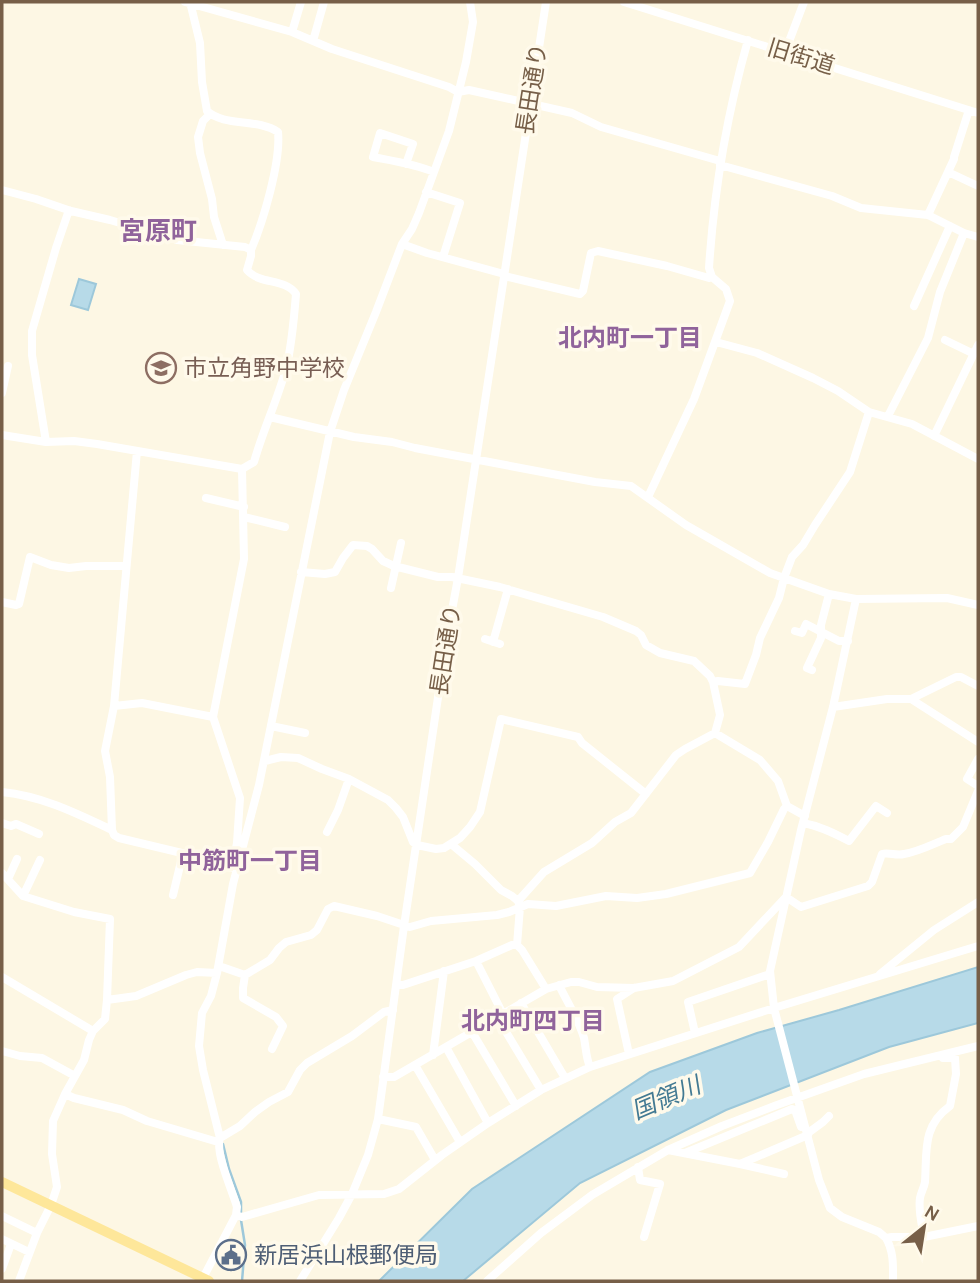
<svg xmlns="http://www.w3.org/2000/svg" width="980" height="1283" viewBox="0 0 980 1283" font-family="Karla,'Noto Sans JP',sans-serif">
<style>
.water{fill:#b7dae8;stroke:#9dc8da;stroke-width:2}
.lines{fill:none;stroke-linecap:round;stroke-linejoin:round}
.stream{stroke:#9dc8da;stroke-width:2.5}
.minor{stroke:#fff;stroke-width:8}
.major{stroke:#fee79a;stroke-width:10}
.labels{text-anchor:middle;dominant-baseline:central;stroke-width:7;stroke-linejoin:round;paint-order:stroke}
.street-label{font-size:23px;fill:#775f48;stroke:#fffaeb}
.education-label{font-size:23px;fill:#785e54;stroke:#fffaeb;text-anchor:start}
.service-label{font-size:23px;fill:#4e5e75;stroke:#fffaeb;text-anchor:start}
.neighbourhood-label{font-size:24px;font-weight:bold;fill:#90639b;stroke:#fffaeb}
.water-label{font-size:24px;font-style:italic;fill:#437a93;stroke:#fffaeb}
.quarter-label{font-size:26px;font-weight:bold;fill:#90639b;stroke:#fffaeb}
</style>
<rect width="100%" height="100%" fill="#fdf7e4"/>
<path class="water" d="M79 279 96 284 88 310 71 305Z
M978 967V1023L889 1047 726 1110 580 1183 463 1281H379L472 1189 650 1072 757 1033 839 1010Z"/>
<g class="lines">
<path class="stream" d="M223 1144 229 1169 241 1202V1212
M241 1220 245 1245 242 1281"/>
<path class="minor" d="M185 2 292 32 332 49 449 87 458 92 469 90 572 113 601 127 720 161
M190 2 200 43 202 82 207 111C225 127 257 118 278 132 281 162 263 222 251 250
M624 2 978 113
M292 32 301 2
M313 41 324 2
M785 52 804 2
M210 114 203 121 198 137 200 153 212 199 214 217 223 245
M406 164 413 144 380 133 373 157C394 161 415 164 434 172
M720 165 832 196 861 208 928 215 964 233 978 237
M948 172 978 186
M2 190 36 199 71 211 110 220 177 240 245 247 251 250V256L247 270C260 285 285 278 296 294 294 319 292 345 286 369 277 401 263 430 254 462L242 469 244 559 213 717 240 798 237 843 232 868
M426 192 460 203 443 257
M928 215 954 159V157L969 110
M402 244 427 253 504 274
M504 276 580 294 583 291 591 253 598 251 667 266 709 278 712 277
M914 306 950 226
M945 340 974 354
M716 342 757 353 813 378 838 391 869 412 912 424 978 459
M2 393 8 366
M888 416 928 338 940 292 964 233
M270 417 354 437 392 442 415 448 595 482 631 486 686 525 770 573 829 594 856 599 947 598 978 605
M2 435 46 442 74 441 97 444 242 469
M934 436 978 345
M46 442 32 355V331L56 248 69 210
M648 497 694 399 730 301 726 289 712 277 709 268C714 190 727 114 748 40
M206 498 244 507
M244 517 285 527
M301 572 325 574 335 572 343 558 353 545 367 546 372 549 383 561 394 566 438 577H452L500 587 603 617 636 631 641 635 646 645 660 653 694 661 710 676 713 682 720 715 715 733 760 760 778 781 787 806 805 816
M391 588 401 543
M856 599 833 707 801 830 770 971 774 1008 819 1180 830 1208 842 1217 879 1232 886 1238 892 1237H924L978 1226
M2 602 16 605 19 604 30 557 51 565 69 568 86 566H126
M795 631 802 633 806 624 839 641H848
M485 639 500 644
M493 642 508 589
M812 670 807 668 821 638V625L829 594
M713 682 718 681 745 684 756 655 760 638 779 598 784 578 792 557 803 545 815 525 850 472 869 412
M911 699 956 677H961L978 686
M114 706 142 703 213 717
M833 707 887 699H911L978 742
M271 726 305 733
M978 759 967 779 978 786
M265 761 281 757 298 758 322 769 349 779 388 800 396 808 403 817 413 842 417 845 436 849 444 848 460 838 470 827 480 812 501 719 578 737 582 743 646 794
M2 792C42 796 76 813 112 830L114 835 119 838 207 859 235 868
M2 823 11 826 16 824 39 834
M803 823C820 826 834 833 849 841L876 806 887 813
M112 830 110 777 105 751 114 706 137 451
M327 832 338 810 349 779
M451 844 475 864 501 890 512 896 518 901 520 907 517 945
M2 873 23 896 74 912 110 919 107 1000 105 1019 93 1031 89 1040 84 1060 65 1094 53 1121 52 1154 57 1187 51 1205 37 1233
M8 879 17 859
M173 895 183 853
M23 896 40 860
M518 901 544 872 592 843 615 822 631 813 676 755 685 749 715 733
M476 961 503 1014
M219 966 245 975 270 960 279 948 286 942 311 935 317 930 328 909 334 906 377 916 410 927 431 921 497 915 509 912 528 904 556 906 606 896 637 898 666 894 750 873 768 842 784 809 787 806
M880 974 934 930 978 902
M245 975 243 988V998L276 1017 283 1026 272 1049
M2 977 93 1031
M396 985H403L476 961 512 945H517L522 950 546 989
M559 985C567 1002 579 1020 584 1038 586 1048 586 1058 590 1067
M107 1000 136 996 186 975 197 972 217 973
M521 1003 565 1078
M497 1017 541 1090
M472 1032 516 1106
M695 1033 688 1002 770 974
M446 1047 488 1123
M2 1051 20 1056 42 1058 75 1076
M629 1054 617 999 634 988
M433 1055 444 971
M415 1065 460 1142
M383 1077H394L546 989 571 982H579L597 987 634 988 673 981 739 947 786 897 801 907 868 886 872 882 882 854C889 852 896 856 904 854 918 852 933 844 946 839H951L963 827 978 791
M65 1094 74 1098 123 1110 147 1121 218 1142
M378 1119 416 1127 435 1160
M808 1133 823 1122 829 1116
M220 1138 240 1126 255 1112 269 1102 288 1092 300 1070 307 1063 352 1036 384 1012 393 1010
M668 1150 740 1164 808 1135
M685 1153 792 1109 795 1110 801 1127
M740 1164 784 1174
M638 1167 640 1180 660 1184 644 1237
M236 1215 242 1217 319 1195 384 1194 399 1189 442 1155 488 1123 541 1090 590 1067 774 1008 978 946
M2 1216 37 1233 19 1281
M924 1237C922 1225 918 1210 920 1198 921 1192 924 1188 925 1182 927 1151 922 1126 950 1106L956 1074 955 1058H943
M886 1238C894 1252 893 1266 893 1281
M2 1239 29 1252
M2 1269 11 1244
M203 1281V1278L236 1215 237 1207C232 1190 215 1153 220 1138L203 1070 199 1046 202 1013 211 996 217 973 233 884 259 785 330 432 344 390 376 312 402 244 412 229 419 213 449 131 466 62 473 22 470 2
M300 1281 339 1218 352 1194 368 1155 378 1119 404 926 447 637 458 578 546 2
M487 1281 541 1233 592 1195 668 1150 722 1126 777 1105 864 1074 978 1046"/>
<path class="major" d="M2 1182 209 1281"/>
</g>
<defs>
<g id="school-ring" transform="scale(1.575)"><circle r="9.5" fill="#fffaeb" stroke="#8d6e63" stroke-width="1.5"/><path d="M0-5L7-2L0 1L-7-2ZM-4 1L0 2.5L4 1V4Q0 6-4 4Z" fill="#8d6e63"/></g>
<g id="civic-ring" transform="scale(1.575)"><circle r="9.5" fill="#fffaeb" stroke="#5c6f8a" stroke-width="1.5"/><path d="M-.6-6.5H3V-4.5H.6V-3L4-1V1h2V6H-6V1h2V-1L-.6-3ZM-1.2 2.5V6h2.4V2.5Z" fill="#5c6f8a"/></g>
</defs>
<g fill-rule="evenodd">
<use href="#school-ring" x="161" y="368"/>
<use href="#civic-ring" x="231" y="1255"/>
</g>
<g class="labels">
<g class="street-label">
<text transform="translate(801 57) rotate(17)">旧街道</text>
<text transform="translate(532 89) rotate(-81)">長田通り</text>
<text transform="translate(446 650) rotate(-81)">長田通り</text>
</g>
<g class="education-label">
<text x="184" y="368">市立角野中学校</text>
</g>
<g class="service-label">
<text x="254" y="1255">新居浜山根郵便局</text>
</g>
<g class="neighbourhood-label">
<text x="630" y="338">北内町一丁目</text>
<text x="250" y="861">中筋町一丁目</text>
<text x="533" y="1021">北内町四丁目</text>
</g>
<g class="water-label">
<text transform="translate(666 1098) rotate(-23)">国領川</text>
</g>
<g class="quarter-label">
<text x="158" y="231">宮原町</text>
</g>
</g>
<rect width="980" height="1283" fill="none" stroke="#775f48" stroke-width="7"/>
<g transform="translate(924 1227) rotate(30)" stroke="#fffaeb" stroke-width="5" paint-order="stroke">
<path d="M0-5L12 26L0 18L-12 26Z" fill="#775f48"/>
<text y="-10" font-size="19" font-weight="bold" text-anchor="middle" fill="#775f48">N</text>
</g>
</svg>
